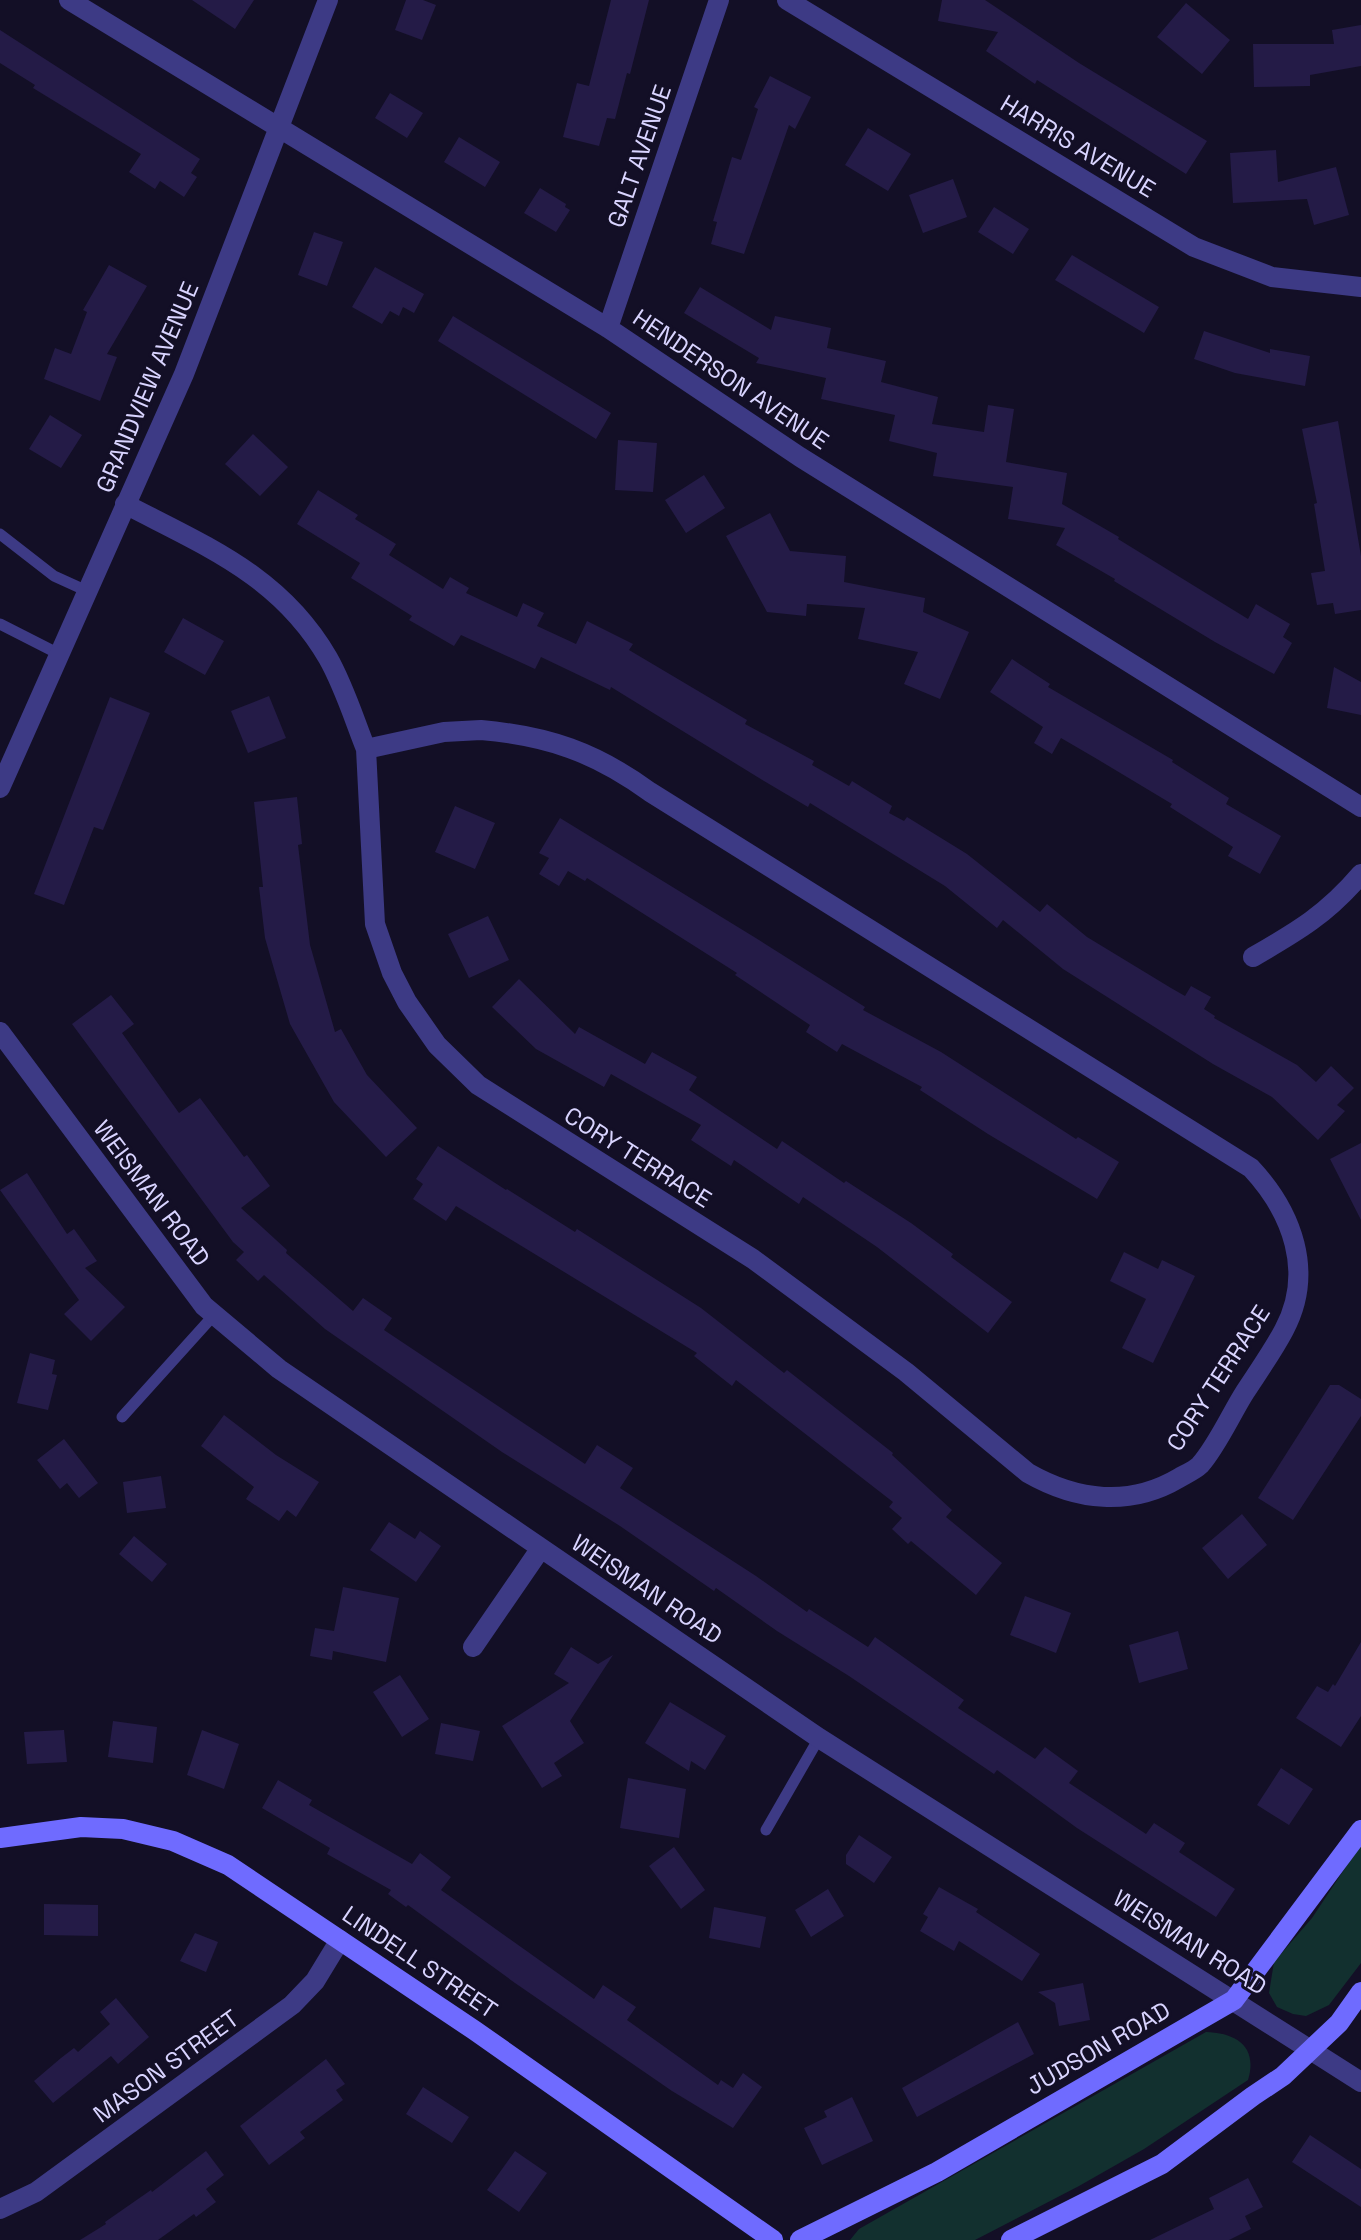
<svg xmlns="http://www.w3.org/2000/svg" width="1361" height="2240" viewBox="0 0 1361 2240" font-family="'Space Grotesk',sans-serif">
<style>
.green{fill:#12302f}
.building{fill:#241b47}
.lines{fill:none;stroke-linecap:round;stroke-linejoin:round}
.lane{stroke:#3d3a85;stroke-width:11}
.street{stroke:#3d3a85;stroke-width:20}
.secondary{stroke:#6f6bff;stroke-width:20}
.labels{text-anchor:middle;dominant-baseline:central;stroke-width:6;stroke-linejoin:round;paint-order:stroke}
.street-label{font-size:24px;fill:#d9d4ff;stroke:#130f26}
</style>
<rect width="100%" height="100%" fill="#130f26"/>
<path class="green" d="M1361 1844V1963L1329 2005 1306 2016 1293 2014 1277 2007 1269 1993 1274 1962 1312 1918Z
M1206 2032C1237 2033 1258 2047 1248 2080L1144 2149 1079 2186 975 2240H850L859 2229Z"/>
<path class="building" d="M192 0H254L235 29Z
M406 0H423L436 5 422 40 395 30Z
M611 0H649L630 74 627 73 615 119 607 118 599 146 563 137 577 83 589 86Z
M942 0H985L1079 63 1207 141 1186 174 1037 80 1035 84 986 51 998 32 938 21Z
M1186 3 1230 40 1202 74 1157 37Z
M1361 25V66L1310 75V86L1254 87 1253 44H1334L1332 30Z
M0 30 200 159 191 173 197 177 184 197 160 181 155 189 129 172 141 154 33 88 35 85 0 63Z
M770 76 811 97 795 129 789 125 744 254 711 244 717 222 713 221 732 157 741 160 758 109 754 107Z
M390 93 423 113 407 138 375 118Z
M868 128 911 154 888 191 845 165Z
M459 137 500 162 485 187 444 162Z
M1276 150 1278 182 1336 167 1349 215 1314 225 1307 199 1233 203 1230 153Z
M953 179 967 217 923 233 909 195Z
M540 188 566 204 565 207 570 210 556 232 524 213Z
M994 207 1029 229 1013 254 978 232Z
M314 232 343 242 327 286 298 275Z
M1072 255 1159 307 1144 333 1055 280Z
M109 265 147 286 107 354 117 357 100 401 44 379 55 348 71 354 87 312 83 310Z
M375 267 424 294 414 313 403 307 399 316 390 311 382 324 352 307Z
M700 287 771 330 775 316 831 328 827 348 886 361 881 382 938 397 932 424 984 432 988 405 1014 409 1006 462 1067 473 1062 504 1119 537 1118 539 1248 619 1256 604 1290 624 1283 637 1292 643 1274 674 1215 642 1114 581 1115 579 1056 545 1065 528 1008 519 1013 487 933 476 937 453 889 441 895 415 821 399 826 378 756 363 759 358 684 313Z
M453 316 611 413 596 439 438 341Z
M1204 331 1270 353V349L1310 356 1305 386 1235 373 1194 359Z
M50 415 82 435 61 468 29 449Z
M1338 421 1361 556V610L1335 614 1333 603 1317 605 1311 573 1325 571 1314 504 1317 503 1302 429Z
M253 434 288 467 260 496 225 464Z
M618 440 657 443 653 492 615 490Z
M704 475 725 508 686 533 665 500Z
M318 490 358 515 355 519 396 544 389 555 443 589 450 577 469 588 466 593 517 617 523 603 544 613 537 626 576 644 587 621 633 644 629 650 747 720 745 724 814 761 812 765 849 786 852 781 892 806 889 813 904 821 907 817 967 854 1040 912 1047 904 1087 937 1171 988 1185 996 1191 986 1211 997 1204 1009 1215 1016 1214 1018 1297 1065 1316 1082 1331 1066 1354 1088 1337 1105 1345 1111 1318 1140 1272 1097 1213 1064 1063 969 1003 920 997 928 945 886 810 803 808 807 764 781 611 687 610 690 541 657 535 669 461 635 454 646 409 620 412 616 351 578 360 563 297 524Z
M770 513 790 551 846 556 844 582 925 598 923 612 969 632 940 699 904 684 918 652 858 639 865 608 807 604 806 616 767 612 726 536Z
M183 618 224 641 205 675 164 652Z
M1012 659 1050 684 1048 687 1173 760 1172 762 1229 798 1226 804 1281 836 1260 874 1228 856 1233 847 1170 807 1172 804 1097 759 1061 738 1052 754 1034 743 1043 727 990 692Z
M1334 667 1361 682V715L1327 708Z
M269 696 286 738 248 753 231 711Z
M110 697 150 713 103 830 94 827 64 905 34 894Z
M297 797 302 844 298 845 310 945 335 1032 341 1029 367 1075 417 1128 386 1157 334 1102 290 1024 265 938 259 887H263L254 802Z
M455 806 495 823 475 869 435 852Z
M560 818 759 940 865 1007 863 1010 941 1052 1076 1139 1078 1137 1119 1162 1097 1199 988 1134 920 1090 922 1087 842 1044 837 1052 806 1032 810 1025 735 975 737 973 587 878 585 881 568 871 559 886 539 874 549 858 539 853Z
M488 916 509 960 469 978 448 934Z
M519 979 575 1034 579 1027 645 1064 652 1052 697 1077 689 1090 777 1149 782 1141 844 1183 846 1181 911 1223 953 1254 951 1257 1012 1302 988 1333 877 1247 803 1197 799 1204 734 1160 731 1166 691 1140 701 1125 611 1074 604 1087 536 1049 492 1007Z
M111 995 134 1024 122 1033 179 1113 200 1098 244 1157 247 1155 270 1186 241 1208 287 1250 286 1253 353 1311 363 1298 392 1318 384 1330 585 1464 597 1445 633 1468 620 1488 756 1576 807 1612 809 1609 868 1647 875 1637 964 1700 958 1708 1035 1759 1045 1747 1078 1771 1069 1783 1146 1834 1154 1823 1185 1843 1179 1852 1235 1889 1216 1917 1077 1828 997 1770 994 1774 849 1676 777 1631 716 1588 714 1591 620 1526 502 1452 325 1329 264 1275 258 1281 236 1260 244 1252 233 1242 72 1024Z
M1361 1143V1220L1330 1159Z
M438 1146 506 1190 507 1189 575 1232 577 1229 657 1280 701 1308 784 1373 787 1370 893 1453 892 1455 952 1510 946 1517 1002 1563 976 1595 911 1541 908 1544 892 1529 902 1518 889 1507 893 1502 736 1380 732 1386 694 1356 697 1353 456 1206 446 1221 413 1199 423 1184 416 1179Z
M27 1173 67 1234 74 1229 97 1261 85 1268 125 1307 91 1341 64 1314 79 1300 0 1190Z
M1124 1252 1158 1269 1162 1260 1195 1276 1153 1363 1122 1348 1146 1299 1110 1281Z
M30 1353 55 1360 52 1374 57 1375 48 1410 17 1403Z
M1330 1385H1339L1361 1399V1416L1293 1520 1258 1498Z
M224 1415 276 1455 319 1482 296 1517 287 1510 279 1521 246 1499 254 1487 201 1446Z
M64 1439 98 1483 79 1498 67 1483 60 1489 37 1460Z
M161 1476 166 1508 127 1513 123 1482Z
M1242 1514 1267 1545 1228 1579 1202 1548Z
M389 1522 415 1539 420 1531 441 1546 416 1582 370 1550Z
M134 1536 167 1564 152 1582 119 1554Z
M343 1587 399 1598 386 1662 333 1651 332 1660 310 1656 315 1628 334 1631Z
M1025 1596 1071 1613 1056 1653 1010 1635Z
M1178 1631 1188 1669 1139 1683 1129 1645Z
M1361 1642V1716L1341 1747 1296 1718 1317 1686 1328 1692 1333 1684 1335 1686Z
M571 1647 598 1664 613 1655 570 1721 584 1743 554 1763 562 1776 542 1788 502 1726 569 1683 554 1674Z
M400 1675 429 1719 402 1737 373 1692Z
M670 1702 726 1736 705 1770 691 1761 689 1771 645 1743Z
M113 1721 157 1727 153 1763 108 1757Z
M441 1723 480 1731 473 1761 435 1754Z
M64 1730 67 1762 27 1764 24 1732Z
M202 1730 239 1744 224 1789 187 1775Z
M1281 1768 1313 1789 1289 1825 1257 1805Z
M628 1778 686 1789 679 1838 620 1828Z
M278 1780 312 1800 309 1805 412 1864 420 1853 451 1877 441 1890 594 1999 603 1985 636 2007 627 2020 718 2085 721 2080 733 2088 743 2073 762 2087 733 2128 672 2091 515 1983 408 1905 406 1907 388 1894 391 1890 327 1854 330 1848 262 1808Z
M859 1835 892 1857 874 1883 846 1864V1855Z
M674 1847 705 1890 681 1909 649 1866Z
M939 1887 978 1909 976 1912 1040 1954 1022 1981 959 1941 954 1951 920 1931 928 1917 923 1914Z
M828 1889 844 1916 811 1937 795 1910Z
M44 1904 98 1905V1936L44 1935Z
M714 1907 766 1917 760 1948 709 1938Z
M195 1933 218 1942 206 1972 180 1961Z
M1083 1983 1090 2020 1059 2026 1055 2003 1038 1992Z
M116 1998 149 2037 118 2064 111 2056 53 2103 34 2081 61 2058 74 2048 78 2052 110 2024 100 2012Z
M1018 2022 1034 2054 917 2117 902 2088Z
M326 2059 345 2084 336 2090 343 2100 300 2132 305 2138 269 2165 240 2126Z
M423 2087 469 2117 452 2143 406 2114Z
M852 2097 873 2141 822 2165 804 2128 827 2117 824 2111Z
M1310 2135 1361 2169V2207L1292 2162Z
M206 2151 224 2175 206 2189 216 2202 196 2217 194 2214 158 2240H80L106 2224 105 2222 151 2190 152 2192Z
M515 2151 547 2173 519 2212 487 2190Z
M1248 2178 1263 2207 1245 2216 1251 2229 1229 2240H1150L1214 2209 1209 2198Z"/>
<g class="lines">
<path class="lane" d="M0 534 54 576 87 591
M0 624 59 654
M122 1417 214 1315
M766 1830 819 1738"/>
<path class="street" d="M69 0 608 328 800 457 1361 807
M787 0 1194 247 1272 277 1361 287
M608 328 719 0
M125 504C205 546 280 575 328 658 344 686 354 719 366 749
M481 730C548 736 595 752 650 792L1251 1168C1292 1212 1315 1272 1284 1330 1273 1351 1258 1372 1245 1392 1231 1414 1217 1446 1200 1465 1195 1470 1186 1474 1179 1478 1130 1507 1077 1501 1028 1473L906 1372 753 1259 478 1085 437 1045 407 1002 392 973 375 924 366 749 444 732Z
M0 788 184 374 328 0
M1253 957C1298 931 1327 914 1361 874
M0 1032 204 1306 279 1369 819 1738 1361 2082
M473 1647 541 1548
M0 2209 36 2192 292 2005 315 1981 340 1940"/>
<path class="secondary" d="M0 1838 81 1827 123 1829 173 1841 228 1865 474 2030 773 2240
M800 2240 937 2172 1234 2000 1361 1830
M1011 2240 1162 2164 1253 2096 1283 2076 1339 2023 1361 1992"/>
</g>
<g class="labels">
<g class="street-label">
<text transform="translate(1078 146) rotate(31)">HARRIS AVENUE</text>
<text transform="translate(639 156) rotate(-71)">GALT AVENUE</text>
<text transform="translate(731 379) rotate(34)">HENDERSON AVENUE</text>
<text transform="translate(147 387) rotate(-67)">GRANDVIEW AVENUE</text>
<text transform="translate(638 1157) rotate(32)">CORY TERRACE</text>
<text transform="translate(152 1193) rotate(53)">WEISMAN ROAD</text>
<text transform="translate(1218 1378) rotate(-57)">CORY TERRACE</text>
<text transform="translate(647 1589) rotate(34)">WEISMAN ROAD</text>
<text transform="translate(1190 1942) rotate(32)">WEISMAN ROAD</text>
<text transform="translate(420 1962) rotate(34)">LINDELL STREET</text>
<text transform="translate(1098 2048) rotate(-30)">JUDSON ROAD</text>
<text transform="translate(166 2066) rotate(-36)">MASON STREET</text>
</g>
</g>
</svg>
